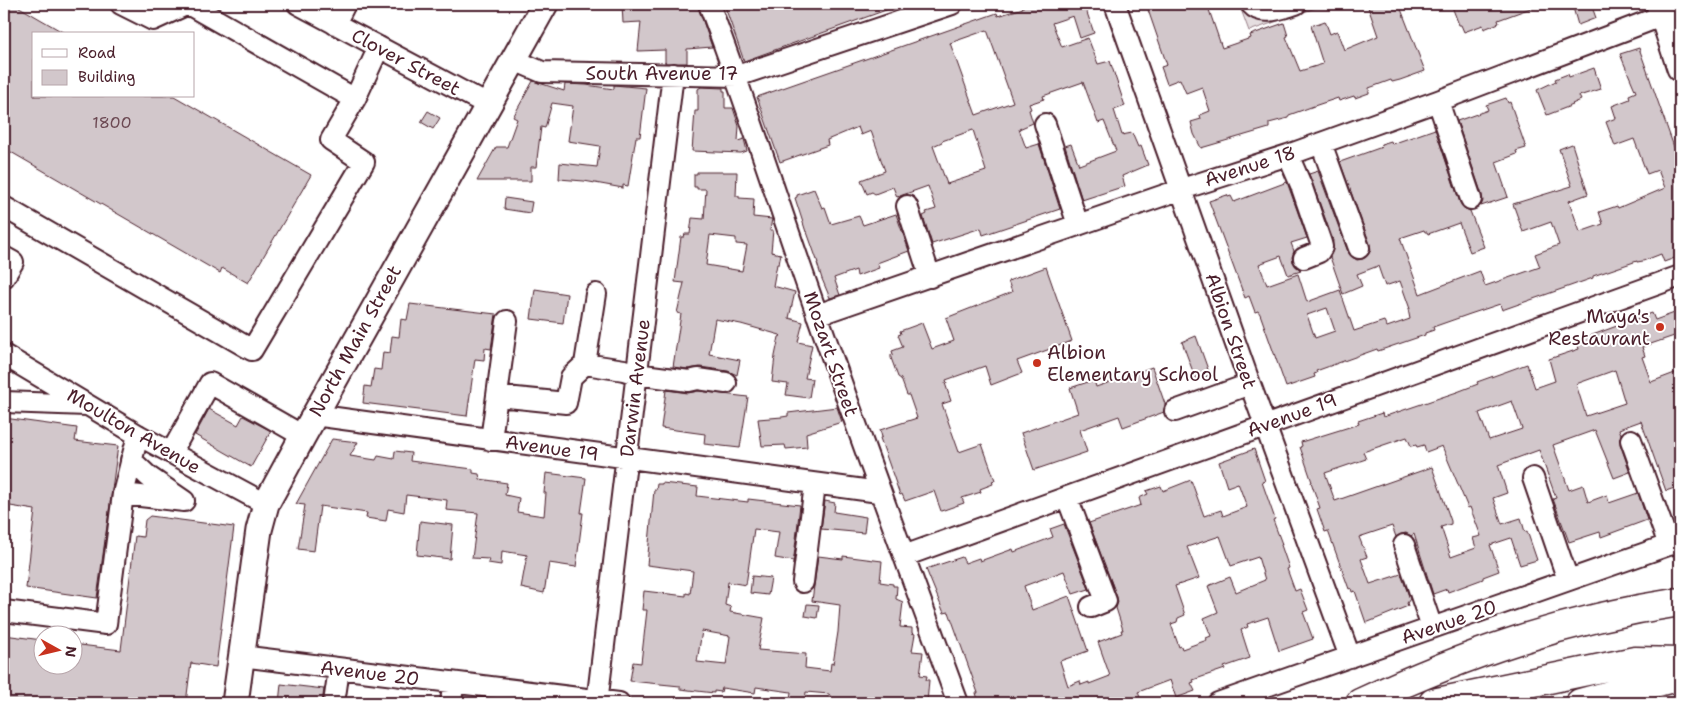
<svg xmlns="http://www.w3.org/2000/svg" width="1684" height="707" viewBox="0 0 1684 707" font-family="'Shantell Sans',sans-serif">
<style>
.park{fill:#e5dee0;stroke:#987e86}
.building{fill:#d2c7cb;stroke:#4a1f2b;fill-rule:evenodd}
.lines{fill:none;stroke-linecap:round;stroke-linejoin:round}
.minor-casing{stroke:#4a1f2b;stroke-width:24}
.major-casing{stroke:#4a1f2b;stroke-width:29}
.highway-casing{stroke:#4a1f2b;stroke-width:31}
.minor{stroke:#fff;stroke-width:20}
.major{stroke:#fff;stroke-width:25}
.highway{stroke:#fff;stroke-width:28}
.poi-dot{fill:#c8321e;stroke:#fff;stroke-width:2}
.labels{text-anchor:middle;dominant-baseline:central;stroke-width:4;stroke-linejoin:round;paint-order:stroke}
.number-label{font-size:16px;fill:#6c4953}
.street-label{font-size:19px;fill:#4a1f2b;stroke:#fff}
.poi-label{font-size:19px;fill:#4a1f2b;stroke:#fff;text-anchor:end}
</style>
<rect width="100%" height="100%" fill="#fff"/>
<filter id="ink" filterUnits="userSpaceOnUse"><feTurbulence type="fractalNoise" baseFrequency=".02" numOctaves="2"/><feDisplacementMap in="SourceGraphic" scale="10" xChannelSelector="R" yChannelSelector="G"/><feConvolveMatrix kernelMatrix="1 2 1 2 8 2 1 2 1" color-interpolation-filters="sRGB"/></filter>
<g filter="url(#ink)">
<path class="park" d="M1239 4H1327L1249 31Z"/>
<path class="building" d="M4 4H14L66 34H34V96H174L311 175 248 283 222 268 220 273 4 148Z
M622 4H697L712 47 687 49V63H665V50L638 51 641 22 623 23Z
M724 4H899L900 5 744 61Z
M1022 4H1084L1094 33 1080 38 1073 16 1052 23 1062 47 1088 38 1098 64 1110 61 1125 106 1114 110 1122 135 1132 133 1138 147 1141 146 1148 165 1122 176 1125 186 1082 200 1065 146 1071 144 1079 165 1116 151 1104 121 1098 123 1083 82 1043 96 1044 99 1029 104 1031 109 1029 110 1033 123 1019 129 1026 148 1039 144 1060 209 983 235 981 228 932 244 923 216 927 214 926 212 936 209 928 186 897 197 893 187 875 194 872 192 867 194 861 180 885 171 871 131 861 135 858 127 827 140 828 145 780 162 757 97 997 13 998 16 1023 8ZM987 30 1013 102 976 115 950 43ZM973 130 986 171 947 184 933 146 942 142V141Z
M1146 4H1207L1222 48 1251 38 1250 35 1284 23 1288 36 1286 37 1300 71 1323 64 1311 26 1325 21 1330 34 1337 31 1344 50 1378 36 1367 4H1399L1425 71 1400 80 1392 82 1391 80 1369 88V93L1355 98 1354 96 1339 101 1338 98 1314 106 1289 115 1288 118 1269 123V128L1201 148 1194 134 1191 122 1201 119 1200 115 1210 111 1202 87 1186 93 1180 79 1167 84 1161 67 1167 65Z
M1451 4H1480L1482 9 1502 4H1539V5L1498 20 1499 23 1484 29 1483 25 1464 32 1461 25H1459Z
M1572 4H1591L1596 18 1578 25Z
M1639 48 1680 164V243L1676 245 1680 256 1664 262 1661 254 1643 261 1637 262V261L1593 276V278L1502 310 1500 304 1470 314 1433 327 1434 330 1425 333V335L1378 351 1377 349 1316 371 1317 373 1314 374 1315 377 1286 387 1260 314 1258 311 1255 312 1249 296 1245 298 1209 201 1227 195 1228 197 1231 196 1234 202 1287 182 1307 238 1291 243 1294 251 1292 257 1293 262 1301 271 1288 275 1281 256 1259 264 1267 285 1298 274 1307 302 1340 290 1354 331 1384 321 1387 327 1410 319 1408 309H1410L1400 281 1385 286 1378 266 1357 274 1362 286 1343 294 1330 257 1332 252 1333 240 1309 174 1318 171 1348 252 1352 257 1357 260 1363 259 1368 255 1371 250 1370 244 1340 162 1382 147 1381 144 1391 141 1392 144 1435 129 1460 203 1464 208 1470 211 1484 247 1470 252 1459 223 1428 234 1427 232H1425L1424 230 1400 238 1420 294 1480 271 1485 286 1540 267 1535 254 1559 245 1551 222 1523 232 1513 204 1572 186 1559 149 1572 144 1588 194 1569 201 1580 232 1603 224 1599 212 1617 206 1618 208 1665 188 1658 170 1647 174 1634 139 1615 146 1606 122 1616 118 1612 106 1630 99 1629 95 1636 92 1620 54ZM1327 308 1335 331 1315 338 1307 315Z
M1594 68 1601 89 1579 96 1581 100 1572 104 1573 105 1547 115 1537 90 1556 81 1555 79 1568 74 1569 77Z
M533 81 564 91 565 84 586 85 614 89V85L646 88 640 137H636L628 186 623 185V188L584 181 559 179 560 163 597 167 600 146 568 141 573 106 552 103 545 128 541 127 536 167H531V181H477L496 147H507L517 119 513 117Z
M701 87 723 88V91H725V108H733L739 126 738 141 744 139 747 151 741 153 692 151 695 111H698V89Z
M1506 98 1508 103 1510 102 1526 148 1516 151 1517 154 1496 162 1508 197 1481 206 1483 201 1482 195 1457 121 1488 110 1486 105Z
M428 111 440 118 433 129 421 122Z
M697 172H737L736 196H739V198L754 199 753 217 772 219 770 230H773L771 252 781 254 779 264H777L773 286 795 292 789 318 803 322 798 342 812 345 805 378 812 379 809 398 786 395 788 384 772 382 775 356 779 337 781 336 780 335 741 324 715 319 709 354 740 360 737 375 728 371 700 367 688 369 673 367 681 314 677 313 684 283 675 282 681 237H684L685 234H690L692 218 704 219 706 189H697V187H694V174H697ZM710 235 736 238V244L747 245 742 271 706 265Z
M814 189 822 208 825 207 831 224 859 216 863 225 896 214 909 251 877 263 879 268 857 276 856 270 834 278 840 295 830 298 822 279 817 263H818L807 232H806L795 198 797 197V195Z
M505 198 532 202 530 213 504 209Z
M1046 267 1072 341 1017 361 1022 373 991 385 985 366 946 380 947 383H945L951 401 942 404 959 452 982 444 995 480 992 481 993 484 980 489 981 492 962 498 964 503 941 511 934 491 905 501 902 494 900 495 880 438 882 437 880 430 917 418 909 395H907L901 379 898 377 891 358V355L893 354 892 351 903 347 898 335 901 334 900 331 922 323 932 349 954 341 946 318 1012 292 1008 281Z
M535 289 567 294 563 323 531 319Z
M410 304 496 314 491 349 485 348 484 360 475 359 467 416 363 403 365 386 371 387 374 369 381 370 383 352 390 353 392 336 399 337 401 319 407 320Z
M1680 311V334L1642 347 1645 356 1642 357 1651 382 1680 371V486L1666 491 1641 421 1619 429 1621 434 1620 444 1630 472 1614 478 1595 430 1553 445 1569 490 1583 485 1588 502 1607 495 1609 503 1638 493 1647 520 1601 537 1600 532 1569 542 1553 499 1556 498 1539 450 1498 465 1507 493 1493 498 1502 524 1521 518 1525 532 1527 531 1537 560 1520 565 1511 538 1490 545 1499 571 1483 577V579L1448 592 1447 589 1433 594 1414 534 1411 536 1406 533 1401 534 1396 537 1392 526 1359 537 1367 557 1361 559 1370 584 1401 574 1410 599 1407 603 1408 606 1366 623 1355 591 1352 592 1351 588 1349 589 1328 531 1325 532 1317 509 1320 508 1311 482H1312L1300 447 1302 446 1301 442 1359 424 1358 421 1382 413 1383 417 1457 392 1478 384 1477 382 1527 364 1535 388 1555 381 1549 359 1579 349 1577 342H1579V340L1652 313 1655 320ZM1615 370 1625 403 1586 416 1576 384ZM1512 401 1522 429 1489 440 1479 413ZM1407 437 1411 446 1416 445 1417 447 1424 445 1426 452 1442 446 1468 508 1470 507 1481 536 1473 538 1476 548 1451 557 1441 527 1451 524V521L1432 467 1335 501 1325 473 1366 459 1363 452Z
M1196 336 1210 375 1196 380 1182 342Z
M1152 367 1165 404 1164 412 1123 427 1119 416 1080 430 1087 452 1034 470 1021 433 1078 413 1070 388 1094 380 1096 387Z
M666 390 688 393 698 391 748 397 740 448 704 444 705 434 661 428Z
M837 407 842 422 806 433 807 447 786 449 785 445 762 446 758 419 782 417 788 416V413Z
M209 409 238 425 243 416 271 431 251 467 195 435Z
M4 418 77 428 75 441 118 446 97 598 26 588 35 510 4 505Z
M332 439 358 442 350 456 376 460 378 456 394 459 395 451 411 453 410 461 473 469V473L479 474 480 479 507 483 505 495 519 498 517 512 544 516 546 493H544L546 473 586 478 581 513H583L576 567 549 563 544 593 521 588 527 555 502 551 501 565 488 563 489 559 472 558 478 513 446 510 447 500 406 495 404 512 388 509 386 521 366 518 367 513 320 506 314 551 298 549 305 505 296 504Z
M1254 449 1265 481 1262 482 1275 519 1273 520 1282 544 1281 545 1289 568 1287 569 1295 591 1300 589 1308 610 1303 612 1313 639 1279 651 1268 617 1247 624 1248 627 1241 630 1250 658 1224 667 1225 669 1193 680 1194 682 1191 683 1195 691 1176 698 1170 680 1138 692 1141 700 1130 703H979L976 693H978L949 612 944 613 926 569 962 557 965 563 979 558 980 561 1013 549 1014 552 1053 537 1050 529 1064 524 1089 589 1073 594 1064 571 1024 586 1032 610 1069 596 1088 651 1060 661 1068 686 1080 681 1081 685 1089 682V684L1110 676 1098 642 1122 633 1121 630H1123L1116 608 1118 602 1117 597 1089 523 1141 505 1139 498 1148 494 1146 491 1161 486 1163 491 1191 480 1204 516 1221 510 1223 516 1247 507 1238 483 1227 487 1219 462ZM1220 536 1231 566 1258 557 1265 580 1236 592 1230 577 1208 586 1218 612 1204 618 1211 636 1206 638 1207 640 1182 649 1181 646 1179 647 1171 624 1177 622 1178 618 1185 615 1175 586 1199 578 1187 547Z
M662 483 698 487 697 496 748 502V499L800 505 793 565V561L775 558 779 532 754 529 746 585 728 582 725 605 731 607 730 612 764 618 758 650 806 654 805 668 830 671 831 663 833 664 838 632 840 605 812 601 818 556 843 559V556L882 561 880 582 893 584V586H897L896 599 903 602 900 627 912 628V633L915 634 912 651 923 652 920 675 927 676 926 680H929L927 703H865L837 699 833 701 829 694 806 692 805 700H801L790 699 791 692 756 687 755 693 722 688 721 692 714 691V693L680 689V686L630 681 633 662 641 663 647 610H642L644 591 686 596V593L690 594 693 571 647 565 654 490H656L657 484H662ZM702 631 730 636 726 665 697 662Z
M825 501 835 503 834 512 866 517 864 533 821 529Z
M150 516 234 527 216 667 191 663 186 703H4V635L42 640V664H72V644L121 650 135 536 143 537 145 520Z
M420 521 453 525 450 559 417 555Z
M752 576 771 578 768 595 750 593Z
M807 604 819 605 817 618 805 616Z
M281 684 324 689 322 703H279Z"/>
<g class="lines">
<g class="minor-casing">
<path id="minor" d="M121 4 153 20 188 4 355 99 379 47
M298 4 488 105
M709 4C748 107 781 212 818 317 863 446 911 575 958 703
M1115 4 1250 384 1350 657
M1251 4C1262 17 1282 8 1296 4
M335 24 345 4
M514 60 542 72 737 76 952 4
M1438 101 1471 199
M1045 124 1078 225
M1321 143 1359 248
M1288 155 1301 185 1321 243 1322 247 1319 252 1304 258
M907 206 930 277
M4 207 252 350 364 162 331 140 355 99
M4 257 13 262 4 277
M817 315 1182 189 1288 155 1438 101 1680 9
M4 355 138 435 266 504
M585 364 624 370 636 374 689 381 698 379 726 383
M497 396 566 403 571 377 585 364 596 294
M4 402 87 405
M1175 411 1250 384
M314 415 879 492
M491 440 507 321
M1631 440 1669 545
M171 453 210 383 303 436
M1533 478 1568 580
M123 494 184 501 149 477 131 460
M1067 497 1106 601 1091 607
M1404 545 1432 628
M904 556 1680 276
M803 582 815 484
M4 611 106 624 123 494 138 435
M241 656 619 703
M334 703 339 669
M451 703 453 684
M597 703 673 74
M1218 703 1680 541"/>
</g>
<g class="major-casing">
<path id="major" d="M1659 4 1680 68
M235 703 259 530 266 504 303 436 545 4"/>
</g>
<g class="highway-casing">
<path id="highway" d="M1360 703C1465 654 1566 619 1680 602
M1433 703 1635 661 1680 662
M1580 703 1680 676"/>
</g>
<use href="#minor" class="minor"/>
<use href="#major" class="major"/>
<use href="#highway" class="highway"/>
</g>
</g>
<g class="poi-dot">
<circle cx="1660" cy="327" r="5"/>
<circle cx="1037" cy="363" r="5"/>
</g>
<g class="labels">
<g class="number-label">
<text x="112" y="122">1800</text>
</g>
<g class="street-label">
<text transform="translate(406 62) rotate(28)">Clover Street</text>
<text x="662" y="73">South Avenue 17</text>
<text transform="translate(1250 166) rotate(-18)">Avenue 18</text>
<text transform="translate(1231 331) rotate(71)">Albion Street</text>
<text transform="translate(355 341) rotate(-61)">North Main Street</text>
<text transform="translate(831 354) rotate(71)">Mozart Street</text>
<text transform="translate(635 388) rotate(-83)">Darwin Avenue</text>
<text transform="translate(1292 415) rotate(-20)">Avenue 19</text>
<text transform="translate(134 431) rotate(30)">Moulton Avenue</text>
<text transform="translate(552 448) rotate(8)">Avenue 19</text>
<text transform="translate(1449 622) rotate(-19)">Avenue 20</text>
<text transform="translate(370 673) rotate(7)">Avenue 20</text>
</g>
<g class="poi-label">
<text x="1650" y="316">Maya's<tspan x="1650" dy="22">Restaurant</tspan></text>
<text x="1047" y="352" text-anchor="start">Albion<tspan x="1047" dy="22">Elementary School</tspan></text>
</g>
</g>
<rect width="1684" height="707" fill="none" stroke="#fff" stroke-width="20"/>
<rect x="10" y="10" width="1664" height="687" fill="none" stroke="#4a1f2b" stroke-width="2" filter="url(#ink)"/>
<rect x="32" y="32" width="162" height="65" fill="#ffffff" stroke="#b7a5aa"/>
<rect x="42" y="49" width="25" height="8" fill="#ffffff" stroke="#b7a5aa"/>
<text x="78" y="58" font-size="15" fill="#4a1f2b">Road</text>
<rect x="42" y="70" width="25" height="15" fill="#d2c7cb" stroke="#b7a5aa"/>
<text x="78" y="82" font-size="15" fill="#4a1f2b">Building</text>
<g transform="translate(58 650) rotate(98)"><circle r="24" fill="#ffffff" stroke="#b7a5aa"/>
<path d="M0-4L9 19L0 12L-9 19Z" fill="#c8321e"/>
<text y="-8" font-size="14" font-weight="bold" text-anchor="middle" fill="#4a1f2b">N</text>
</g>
</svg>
